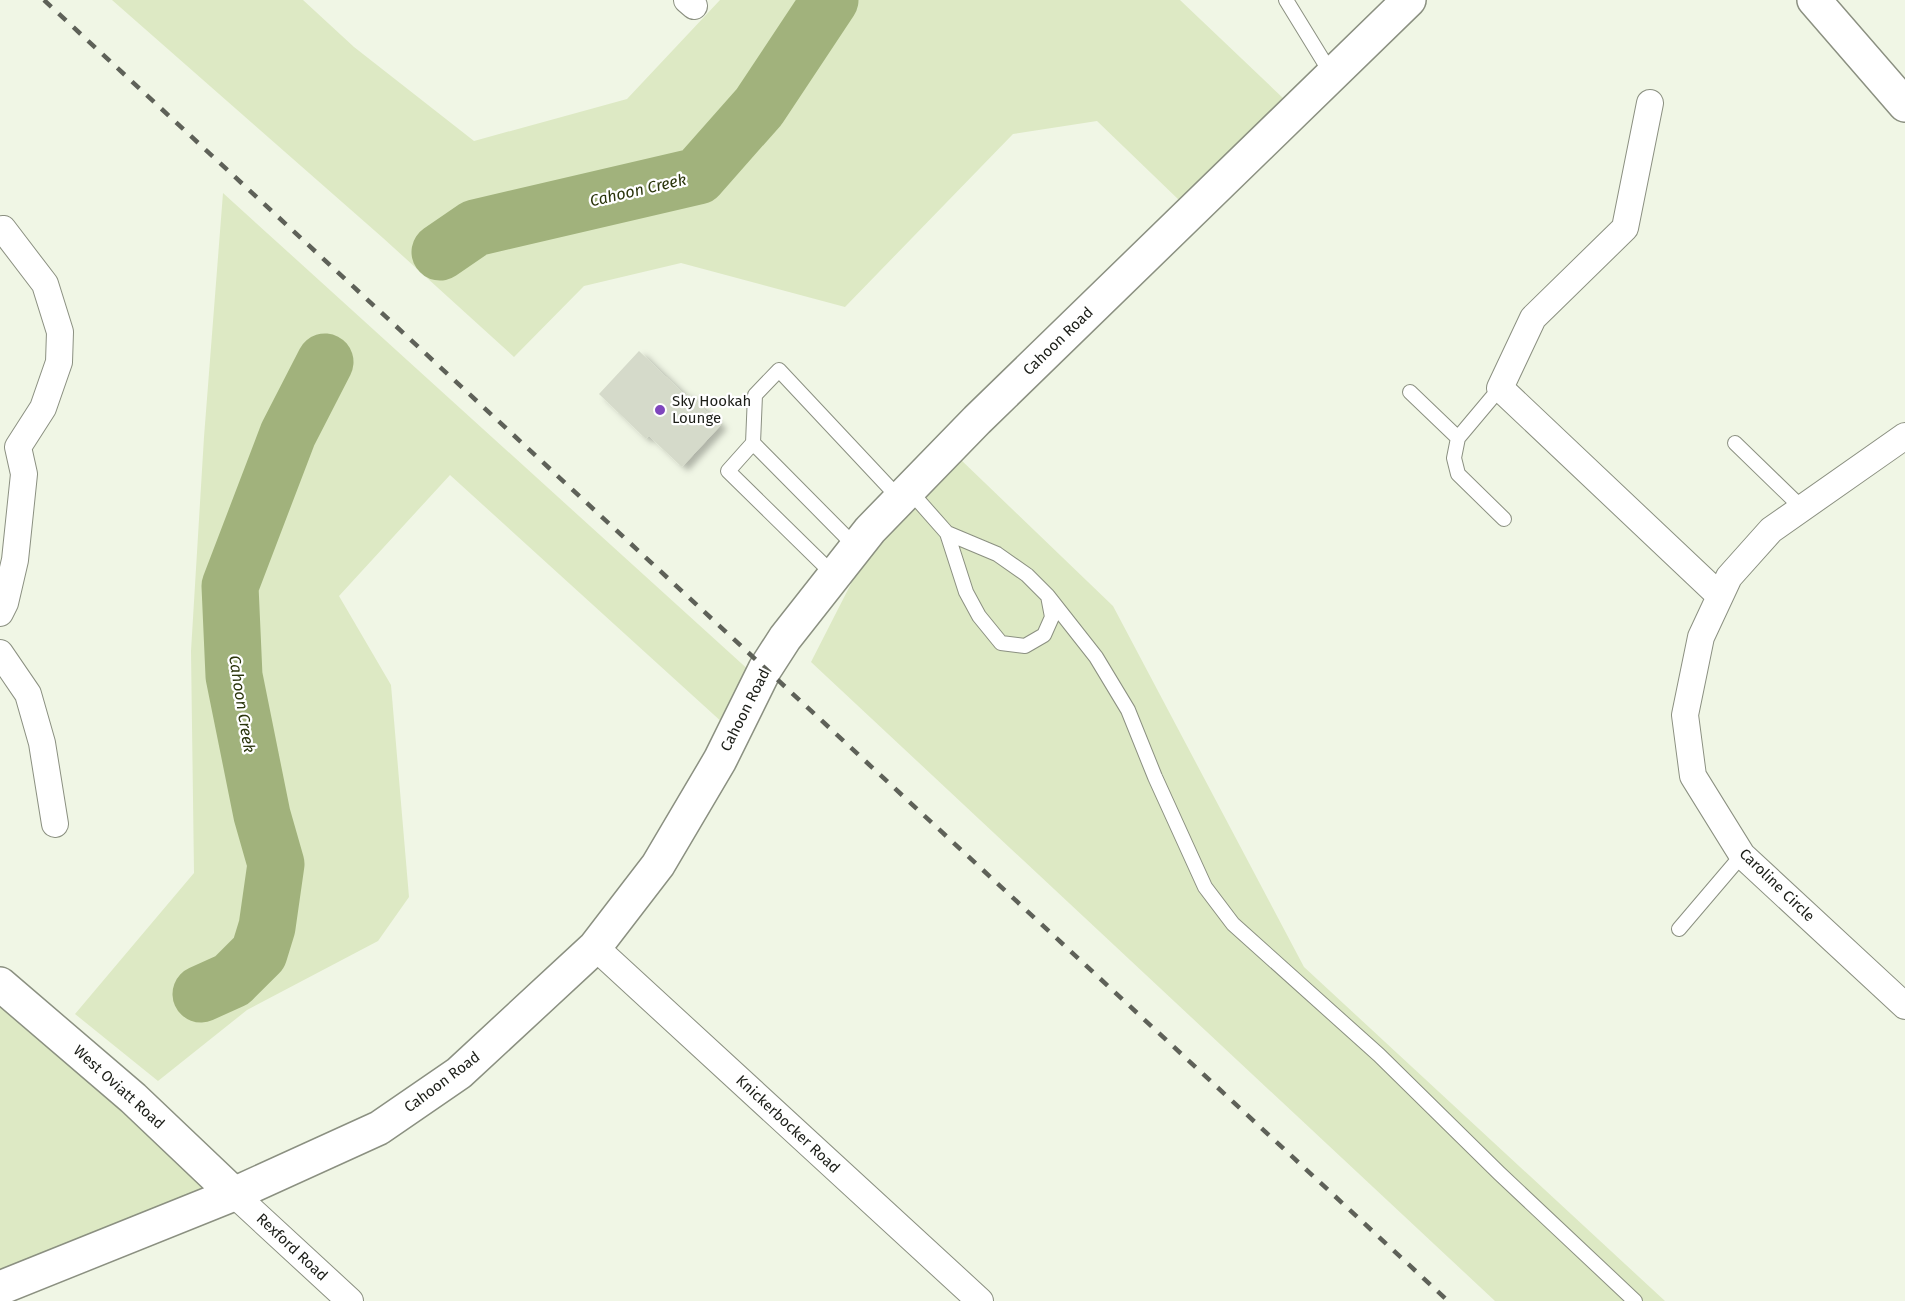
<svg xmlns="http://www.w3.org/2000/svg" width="1905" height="1301" viewBox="0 0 1905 1301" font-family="'Fira Sans',sans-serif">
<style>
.green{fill:#dde9c4}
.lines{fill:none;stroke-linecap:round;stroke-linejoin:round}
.river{stroke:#a1b27c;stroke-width:57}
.building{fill:#d5daca;filter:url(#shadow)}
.lane-casing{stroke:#8b9081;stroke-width:16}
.street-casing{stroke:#8b9081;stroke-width:28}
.secondary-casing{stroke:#8b9081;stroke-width:36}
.lane{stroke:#fff;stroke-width:14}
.street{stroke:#fff;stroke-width:26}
.secondary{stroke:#fff;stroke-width:33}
.rail{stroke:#5e6158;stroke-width:4.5;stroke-dasharray:10 10;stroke-linecap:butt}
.poi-dot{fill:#7f46bd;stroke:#fff;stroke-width:2}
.labels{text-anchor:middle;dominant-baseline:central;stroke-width:4.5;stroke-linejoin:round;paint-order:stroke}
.street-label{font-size:15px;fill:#1b1d17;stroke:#fff}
.poi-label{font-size:15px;fill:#1b1d17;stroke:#fff;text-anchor:start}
.water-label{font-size:16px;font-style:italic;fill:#2a350b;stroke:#fff}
</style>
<defs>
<filter id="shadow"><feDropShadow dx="6" dy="4" stdDeviation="3" flood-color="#0004"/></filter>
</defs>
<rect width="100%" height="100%" fill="#f0f6e5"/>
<path class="green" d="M112 0H303L354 47 474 141 627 99 720 0H1180L1284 99 1180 201 1097 121 1013 134 845 307 681 263 584 286 514 357 383 238Z
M223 193 752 673 724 724 450 475 339 596 391 685 409 897 378 941 247 1010 158 1081 75 1014 194 873 191 651 204 437Z
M959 458 1113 606 1304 967 1665 1301H1495L811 662 859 568Z
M0 1000 211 1187 0 1270Z"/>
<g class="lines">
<path class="river" d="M440 252 475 228 698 176 759 107 830 0
M201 994 232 980 259 953 267 927 276 864 262 815 234 676 230 586 288 434 325 362"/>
</g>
<path class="building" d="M639 351 685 395 687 393 721 425 682 467 649 436 646 439 599 394Z"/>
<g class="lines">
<g class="lane-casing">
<path id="lane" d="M1286 0 1332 75
M1410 392 1458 438 1500 388
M1458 438 1454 458 1458 474 1504 519
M753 443 856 547
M1735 443 1802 508
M909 490 947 533 966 592 979 616 1001 643 1025 646 1044 635 1052 617 1048 596 1027 575 997 554 947 533
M833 574 728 471 753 443 755 395 779 370 900 499
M1048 596 1096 657 1128 710 1155 777 1205 887 1233 924 1379 1055 1499 1173 1635 1301
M1679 929 1742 855"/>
</g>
<g class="street-casing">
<path id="street" d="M687 0 694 6
M1650 103 1625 228 1533 318 1500 388 1720 596
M3 229 45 284 60 332 59 362 43 408 18 447
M1905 436 1771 530 1729 577 1701 637 1685 715 1693 776 1742 855 1905 1006
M0 613 5 603 15 560 24 474 18 447
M0 653 28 694 42 743 55 824
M595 947 980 1301
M234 1194 350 1301"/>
</g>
<g class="secondary-casing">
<path id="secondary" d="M1814 0 1905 105
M0 984 133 1098 234 1194
M0 1288 234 1194 379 1128 459 1073 595 947 658 865 720 760 765 669 785 638 870 530 977 420 1409 0"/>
</g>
<use href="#lane" class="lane"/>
<use href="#street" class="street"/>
<use href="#secondary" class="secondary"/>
<path class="rail" d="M44 0 1448 1301"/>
</g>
<circle class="poi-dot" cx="660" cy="410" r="6"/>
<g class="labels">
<g class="street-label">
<text transform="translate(1058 341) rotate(-44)">Cahoon Road</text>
<text transform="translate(745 710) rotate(-63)">Cahoon Road</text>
<text transform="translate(1777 885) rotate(44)">Caroline Circle</text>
<text transform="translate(442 1082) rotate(-37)">Cahoon Road</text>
<text transform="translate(119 1087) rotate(42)">West Oviatt Road</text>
<text transform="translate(788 1124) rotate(43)">Knickerbocker Road</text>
<text transform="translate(292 1247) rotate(43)">Rexford Road</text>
</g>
<g class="poi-label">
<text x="672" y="401">Sky Hookah<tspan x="672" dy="17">Lounge</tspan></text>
</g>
<g class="water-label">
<text transform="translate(638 190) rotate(-13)">Cahoon Creek</text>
<text transform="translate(242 704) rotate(81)">Cahoon Creek</text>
</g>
</g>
</svg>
